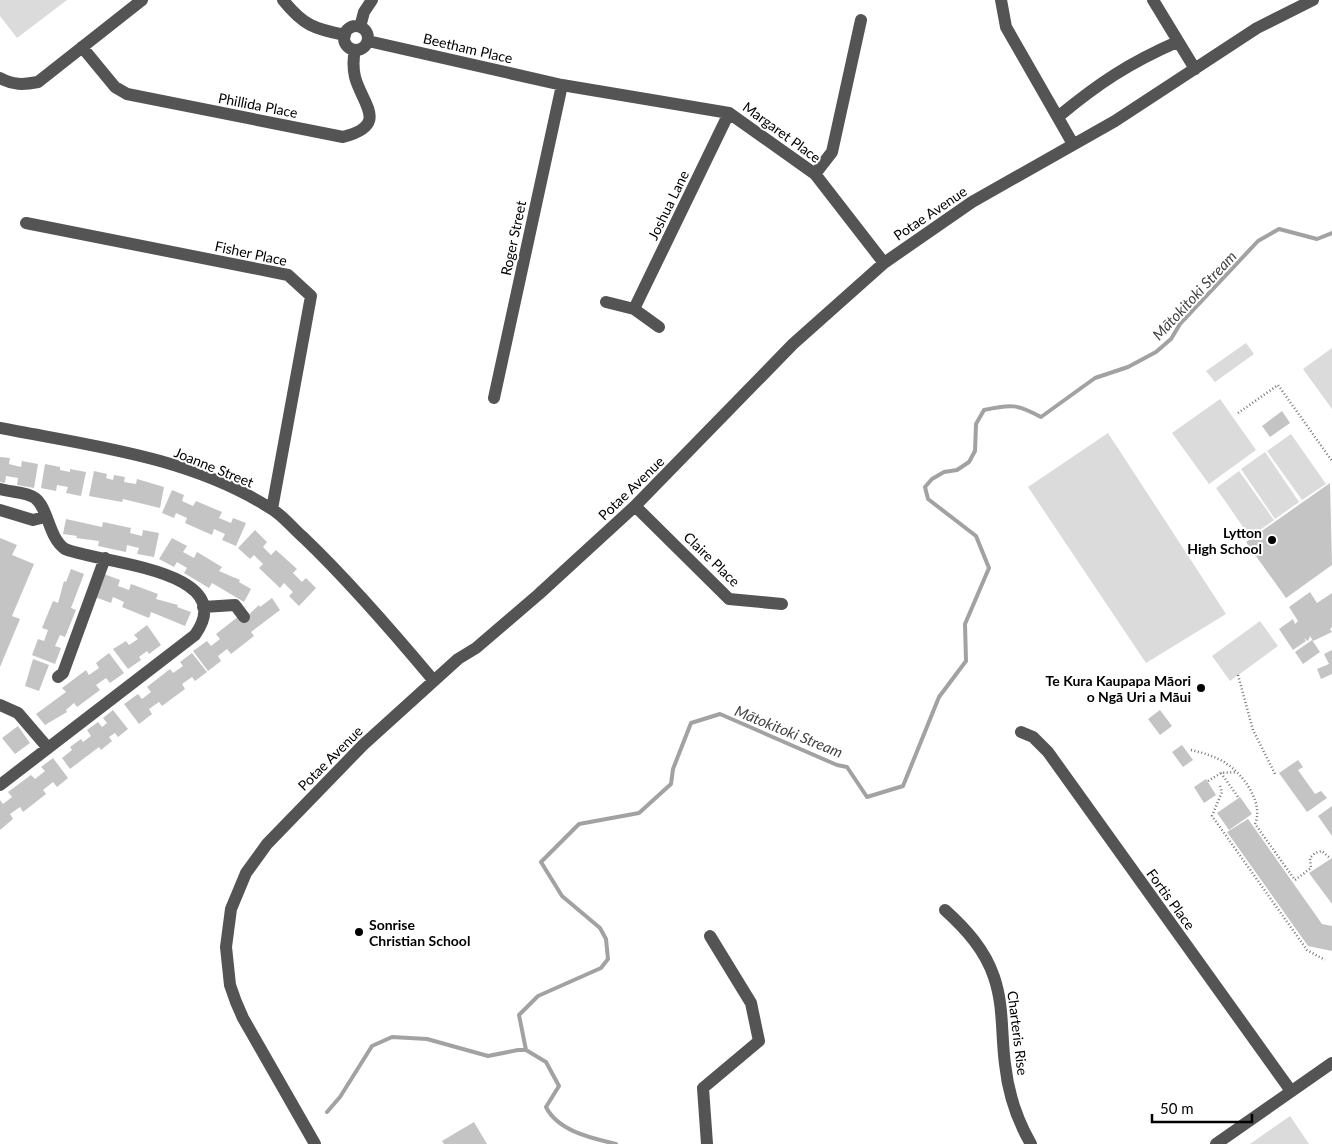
<svg xmlns="http://www.w3.org/2000/svg" width="1332" height="1144" viewBox="0 0 1332 1144" font-family="Lato,sans-serif">
<style>
.green{fill:#dbdbdb}
.lines{fill:none;stroke-linecap:round;stroke-linejoin:round}
.stream{stroke:#a2a2a2;stroke-width:4}
.building{fill:#c4c4c4}
.path{stroke:#767676;stroke-width:2.5;stroke-dasharray:1 2.5;stroke-linecap:butt}
.minor{stroke:#545454;stroke-width:12}
.poi-dot{fill:#000;stroke:#fff;stroke-width:2}
.labels{text-anchor:middle;dominant-baseline:central;stroke-width:4;stroke-linejoin:round;paint-order:stroke}
.street-label{font-size:14px;fill:#000;stroke:#fff}
.poi-label{font-size:14px;font-weight:bold;fill:#000;stroke:#fff;text-anchor:end}
.water-label{font-size:15px;font-style:italic;fill:#434343;stroke:#fff}
</style>
<rect width="100%" height="100%" fill="#fff"/>
<path class="green" d="M0 0H67L17 38 0 16Z
M1246 343 1254 354 1215 382 1206 371Z
M1332 348V409L1303 369Z
M1220 399 1256 450 1209 484 1172 433Z
M1108 433 1226 614 1146 663 1028 487Z
M1291 434 1326 484 1302 500 1267 451Z
M1265 452 1299 502 1275 519 1241 469Z
M1239 471 1274 520 1250 537 1216 488Z
M1260 621 1278 646 1230 681 1212 656Z
M1290 1116 1309 1144H1250Z"/>
<g class="lines">
<path class="stream" d="M327 1112 340 1097 372 1046 392 1037 427 1039 488 1056 518 1050H526
M616 1144C591 1138 558 1131 546 1107L559 1086 546 1062 526 1050 519 1015 538 996 601 968 608 959 606 939 600 928 562 896 541 862 579 824 639 813 671 784 673 769 691 723 720 714 837 765 847 767 867 797 903 786 939 697 966 661 965 624 989 568 976 536 928 499 925 487 932 479 944 472 957 470 969 462 975 451 976 424 984 410C1011 404 1017 404 1041 417L1095 378 1128 367 1156 352 1171 339 1180 324 1258 241 1279 229 1317 239 1332 233"/>
</g>
<path class="building" d="M1282 411 1290 423 1270 437 1262 426Z
M0 457 10 458 9 464 21 467 22 461 38 464 34 488 17 485 18 478 6 476 5 483 0 482Z
M45 464 60 467V470L70 472V469L86 472 81 496 66 493 68 487 57 485 56 491 41 488Z
M94 471 107 474 106 478 113 480 114 475 125 477 124 482 136 484 137 479 164 487 160 508 123 499 122 502 89 496Z
M1330 483 1332 565 1286 598 1246 542Z
M172 490 184 495 182 501 193 506 196 501 222 512 219 518 231 523 233 518 246 523 236 546 222 540 225 534 214 529 212 535 185 523 187 518 176 513 174 518 162 513Z
M66 519 102 527 103 522 131 528 130 533 142 536 143 530 159 533 154 557 137 554 139 548 127 545 126 552 98 546 99 541 76 538 77 536 63 534Z
M255 530 267 542 263 547 271 555 276 550 297 569 293 573 302 582 306 578 316 588 299 606 289 596 293 592 284 583 280 588 259 568 263 564 254 555 250 559 238 548Z
M0 538 17 545 12 555 34 564 12 616 20 619 0 667Z
M172 538 187 546 183 552 194 558 197 552 222 567 219 571 240 580 239 582 251 589 244 602 212 583 209 588 184 573 187 568 177 562 174 567 159 559Z
M71 569 84 574 71 608 76 610 65 637 60 635 55 646 61 648 55 664 32 655 38 639 44 641 48 630 42 628 53 601 58 603 64 581 66 582Z
M104 574 120 580 118 586 129 590 131 584 158 594 156 599 178 605 177 607 191 612 185 626 151 612 149 618 122 607 124 602 113 597 111 603 95 597Z
M1310 592 1317 603 1332 593V627L1330 629 1332 632 1313 641 1310 636 1308 641 1304 638 1306 641 1293 650 1279 629 1293 619 1295 624 1298 621 1289 607Z
M272 598 280 610 251 632 254 636 231 654 227 649 218 656 221 661 208 671 193 651 207 641 211 646 220 639 216 634 239 616 242 621 259 605 260 607Z
M147 625 161 645 149 654 147 651 139 657 141 660 128 669 113 649 126 641 129 645 138 639 134 635Z
M1312 640 1320 652 1303 664 1295 652Z
M1332 650V674L1321 679 1317 669 1329 664 1324 654Z
M109 653 124 673 110 683 106 678 96 685 100 690 77 707 74 703 66 710 67 712 45 725 36 714 66 692 62 688 86 670 89 675 99 668 96 663Z
M192 653 207 672 195 681 192 677 182 684 185 689 162 706 159 702 149 709 152 714 139 724 124 704 138 694 142 699 151 692 147 687 170 669 173 673 183 666 180 662Z
M33 659 49 665 39 691 25 686Z
M113 710 128 729 118 737 115 733 109 737 112 741 101 750 99 747 70 769 62 758 72 750 70 747 81 739 83 742 91 736 87 730 98 722 102 727 107 723 103 718Z
M1160 710 1172 726 1160 735 1148 719Z
M18 726 30 743 15 754 2 738Z
M1182 745 1193 760 1183 767 1172 752Z
M53 758 68 778 57 787 53 782 43 790 46 794 23 812 20 807 10 814 13 819 0 830V800L3 804 12 797 8 792 31 775 35 779 45 771 41 767Z
M1298 760 1303 767 1298 770 1315 794 1321 791 1327 798 1307 812 1279 773Z
M1206 779 1216 795 1204 803 1194 787Z
M1240 797 1252 814 1229 830 1217 813Z
M1332 806V836L1318 816Z
M1248 819 1322 924 1332 926V951L1308 946 1227 832Z
M1332 858V904L1309 873Z
M474 1122 487 1144H444L442 1141Z"/>
<g class="lines">
<path class="path" d="M1238 413 1278 385 1332 461
M1238 675 1253 730 1275 774
M1191 750C1204 753 1217 757 1227 764 1244 775 1264 804 1255 824L1295 880 1311 868 1310 858 1315 853 1322 851 1330 858
M1221 773 1238 797
M1208 781 1221 773 1237 772
M1220 786 1222 792 1212 816 1307 950 1325 960"/>
<path class="minor" d="M283 0C303 25 314 29 345 35
M1001 0 1006 27 1073 144
M1153 0 1195 69
M344 38a12 12 0 1 1 24 0a12 12 0 1 1-24 0Z
M360 27 364 12 372 0
M368 41 562 85 729 113 815 174 884 263
M82 47 115 87 127 94 343 137C390 125 362 104 355 77 353 68 353 59 355 50
M0 78C13 85 23 85 38 82L142 0
M1059 116C1099 83 1129 63 1177 42
M815 174 832 152 861 20
M26 223 288 275 311 296 272 509
M606 302 634 309 659 327
M634 309 729 113
M494 398 562 85
M0 428C92 446 190 457 270 508 283 515 293 529 304 538 350 582 393 632 434 681
M0 489C10 492 27 492 35 498 49 509 48 537 65 549 97 563 242 569 195 635L0 785
M635 506 729 599 782 604
M0 510 33 520 45 517
M203 607 235 605 244 617
M58 677 63 673 105 558
M0 705 18 713 48 748
M1021 732 1033 737 1048 752 1291 1091
M945 910C966 929 985 950 994 977 1004 1006 1001 1035 1005 1064 1008 1092 1017 1120 1031 1144
M315 1144 243 1018 236 1002 230 985 226 947 231 909 246 873 267 844 363 745 458 659 476 648 539 594 635 506 793 344 884 263 972 202 1115 121 1257 28 1313 0
M707 1144 703 1088 759 1041 751 1003 710 936
M1216 1144 1332 1063"/>
</g>
<g class="poi-dot">
<circle cx="1272" cy="540" r="5"/>
<circle cx="1201" cy="688" r="5"/>
<circle cx="359" cy="932" r="5"/>
</g>
<g class="labels">
<g class="street-label">
<text transform="translate(468 48) rotate(13)">Beetham Place</text>
<text transform="translate(258 105) rotate(11)">Phillida Place</text>
<text transform="translate(782 132) rotate(36)">Margaret Place</text>
<text transform="translate(668 205) rotate(-64)">Joshua Lane</text>
<text transform="translate(930 213) rotate(-34)">Potae Avenue</text>
<text transform="translate(513 238) rotate(-78)">Roger Street</text>
<text transform="translate(251 253) rotate(12)">Fisher Place</text>
<text transform="translate(214 467) rotate(22)">Joanne Street</text>
<text transform="translate(631 488) rotate(-44)">Potae Avenue</text>
<text transform="translate(712 559) rotate(44)">Claire Place</text>
<text transform="translate(330 758) rotate(-45)">Potae Avenue</text>
<text transform="translate(1171 899) rotate(54)">Fortis Place</text>
<text transform="translate(1018 1033) rotate(83)">Charteris Rise</text>
</g>
<g class="poi-label">
<text x="1262" y="532">Lytton<tspan x="1262" dy="16">High School</tspan></text>
<text x="1191" y="680">Te Kura Kaupapa Māori<tspan x="1191" dy="16">o Ngā Uri a Māui</tspan></text>
<text x="369" y="924" text-anchor="start">Sonrise<tspan x="369" dy="16">Christian School</tspan></text>
</g>
<g class="water-label">
<text transform="translate(1194 295) rotate(-47)">Mātokitoki Stream</text>
<text transform="translate(789 731) rotate(22)">Mātokitoki Stream</text>
</g>
</g>
<path d="M1152 1114v8h100v-8" fill="none" stroke="#000000" stroke-width="2.5"/>
<text x="1160" y="1114" font-size="15" fill="#000000" stroke="#ffffff" stroke-width="4" paint-order="stroke">50 m</text>
</svg>
